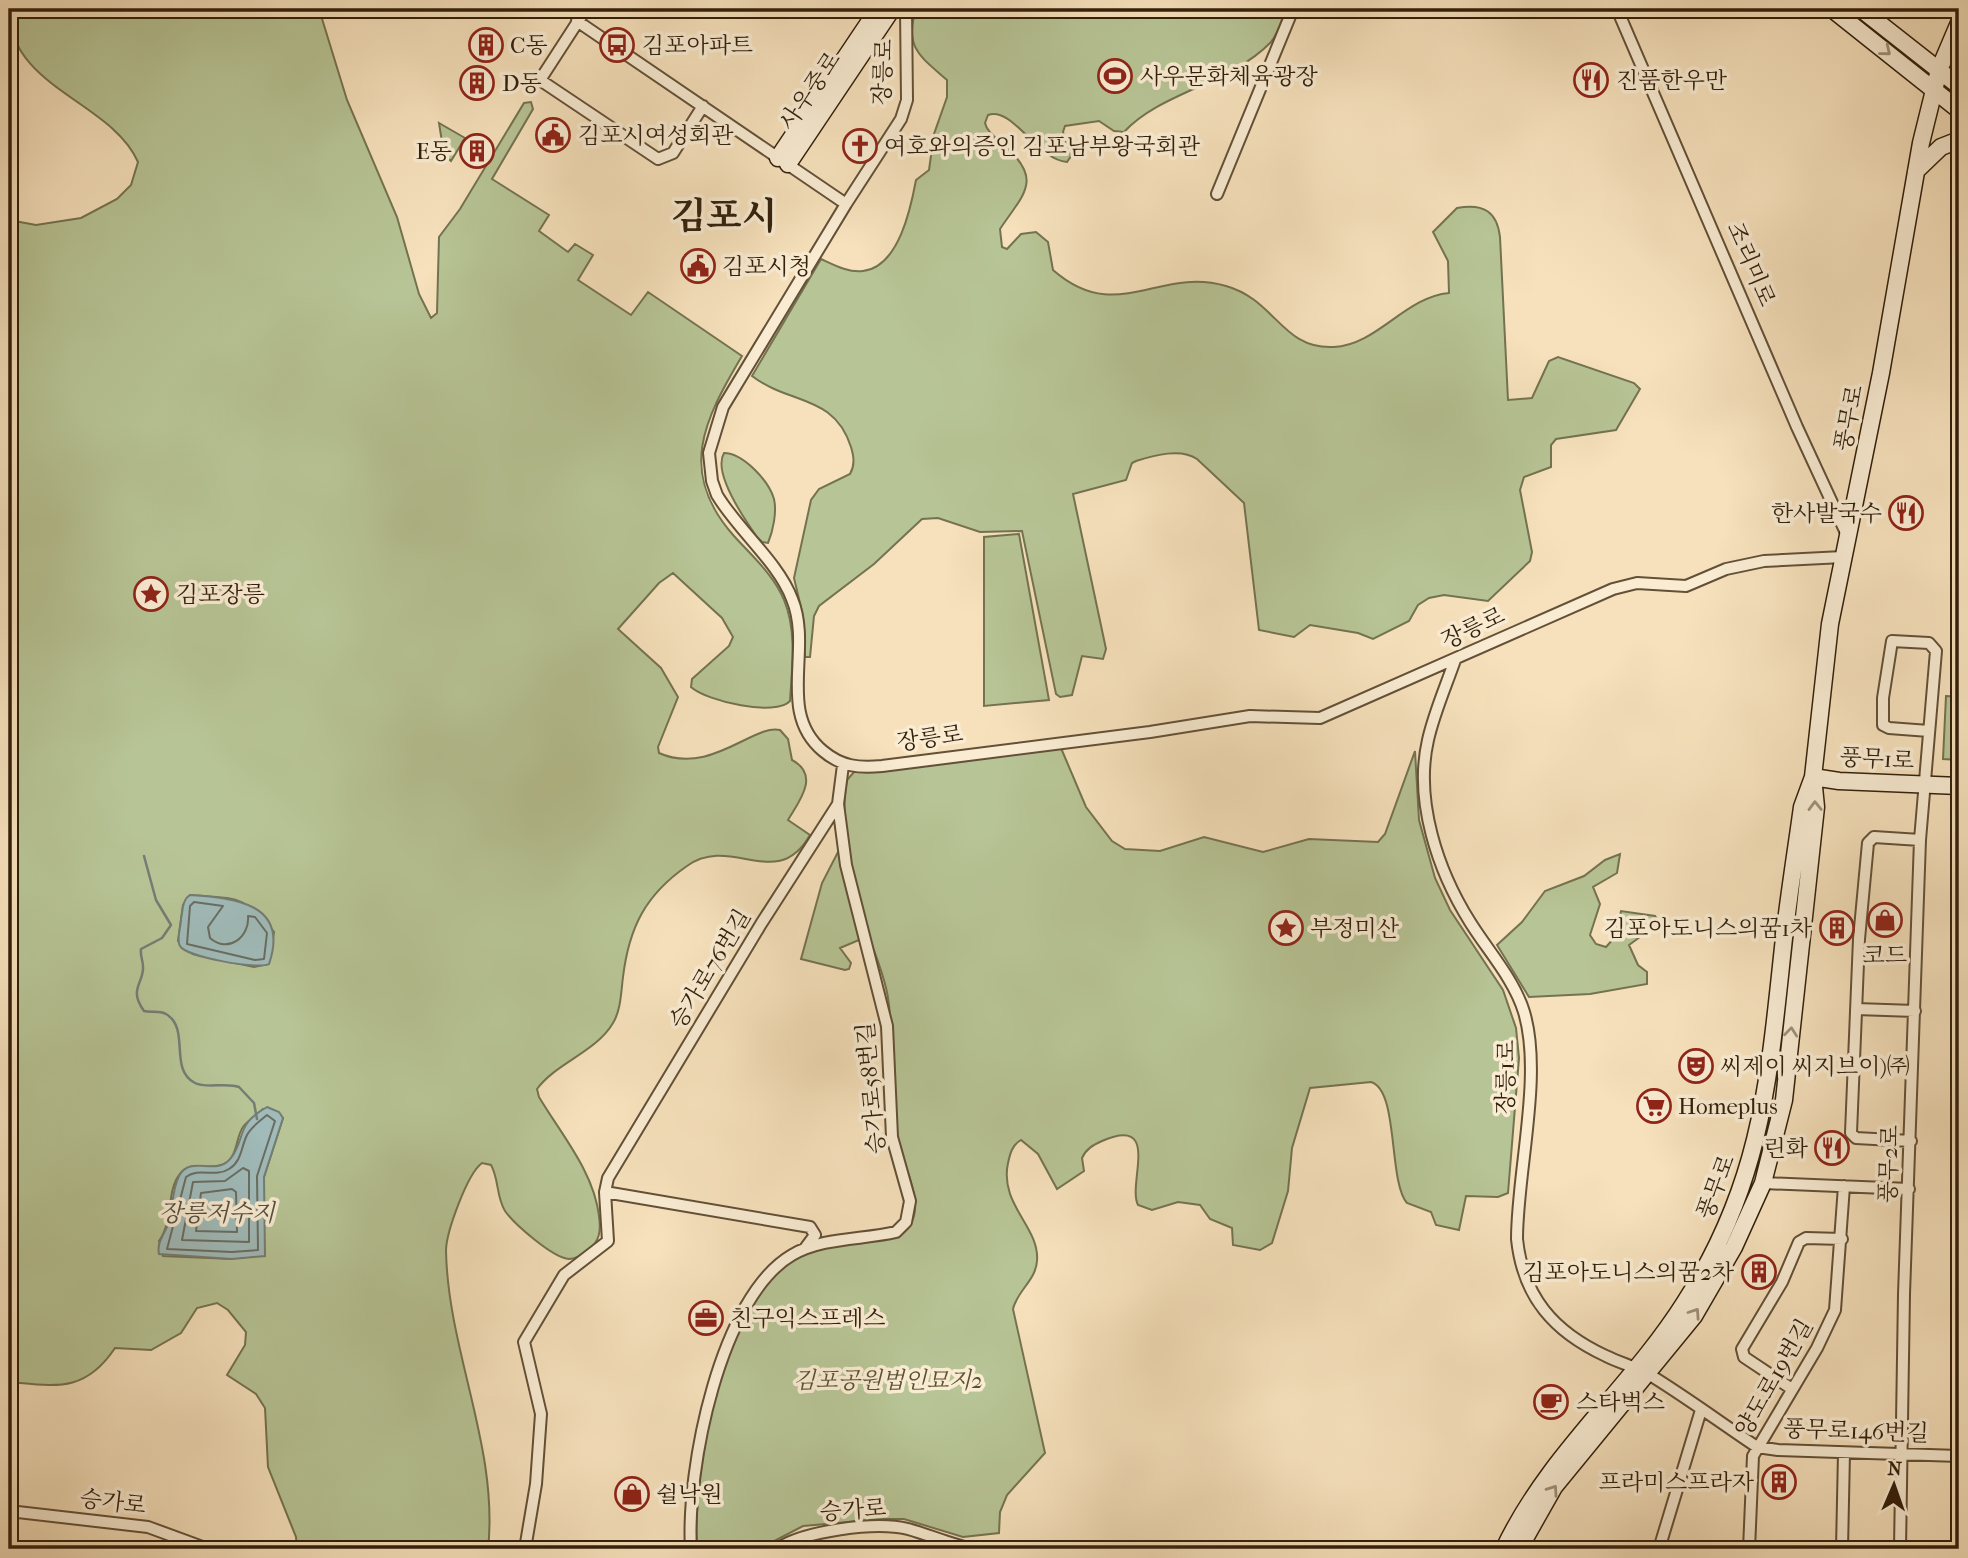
<svg xmlns="http://www.w3.org/2000/svg" width="1968" height="1558" viewBox="0 0 1968 1558" font-family="'IM FELL French Canon','Noto Serif KR',serif">
<style>
.green{fill:#b7c495;stroke:#747250;stroke-width:2;fill-rule:evenodd}
.water{fill:#a0bbba;stroke:#747d74;stroke-width:2}
.lines{fill:none;stroke-linecap:round;stroke-linejoin:round}
.shore{stroke:#696d62;stroke-width:2}
.stream{stroke:#747d74;stroke-width:2.5}
.street-casing{stroke:#635037;stroke-width:14}
.secondary-casing{stroke:#321f0b;stroke-width:19}
.street{stroke:#f9ecd3;stroke-width:10}
.secondary{stroke:#f9ecd3;stroke-width:16}
.oneway{stroke:#9f9079}
.labels{text-anchor:middle;dominant-baseline:central;stroke-width:7;stroke-linejoin:round;paint-order:stroke}
.poi-label{font-size:23px;fill:#321f0b;stroke:#f9ecd3;text-anchor:start}
.street-label{font-size:23px;fill:#321f0b;stroke:#f9ecd3}
.park-label{font-size:23px;font-style:italic;fill:#5a5134;stroke:#f9ecd3}
.water-label{font-size:24px;font-style:italic;fill:#534e40;stroke:#f9ecd3}
.town-label{font-size:37px;font-weight:bold;fill:#321f0b;stroke:#f9ecd3}
</style>
<rect width="100%" height="100%" fill="#f6e1bc"/>
<filter id="stains"><feTurbulence type="fractalNoise" baseFrequency=".00286" numOctaves="4"/><feColorMatrix values="0 0 0 0 .2 0 0 0 0 .09 0 0 0 0 .02 0 0 0 .5 -.17"/></filter>
<radialGradient id="worn" r=".72"><stop offset=".6" stop-color="#630" stop-opacity="0"/><stop offset="1" stop-color="#630" stop-opacity=".3"/></radialGradient>
<path class="green" d="M9 9H319L347 100 397 217 419 294 431 318 437 313 439 237 460 209 524 103 531 102 533 109 492 179 549 215 539 231 568 252 575 244 593 255 578 280 631 315 648 292 742 356C704 420 677 472 734 536 752 556 774 575 784 600 797 631 792 668 790 701 776 717 706 701 691 687L692 679 729 646 733 637 722 618 673 573 659 583 618 629 661 668 678 697 658 747 659 753C710 776 755 723 780 730L788 739 792 760C820 775 800 800 788 820L810 835C777 893 732 834 687 866 645 895 629 928 623 977 621 992 621 1010 613 1023 596 1052 556 1063 537 1089L539 1097C561 1134 594 1172 599 1216 601 1230 600 1242 588 1250 583 1254 576 1259 569 1259 553 1258 514 1224 505 1211 496 1196 499 1179 491 1165L482 1163C467 1174 446 1233 446 1251 448 1352 499 1448 488 1549H297L296 1537 268 1467 265 1408 256 1394 227 1375 245 1345 246 1332 228 1310 217 1303 197 1308 181 1333 151 1350 115 1348C85 1393 56 1386 9 1382V220L36 225 81 218 117 199 131 185 138 162C111 101 9 88 9 9ZM190 895C238 899 242 894 274 932L269 964 254 967 193 954 178 941 183 905ZM263 1109 283 1118 264 1177 263 1209 232 1259 163 1256 159 1241C174 1220 166 1193 179 1175 191 1158 209 1172 224 1164 238 1157 235 1139 243 1127 248 1120 257 1115 263 1109Z
M916 9H1286C1282 19 1278 35 1270 43 1230 84 1161 92 1124 132L1114 131 1099 121 1065 126 1063 132 1071 156 1067 162C1037 160 1013 106 988 115L985 123C987 132 995 137 1003 144 1044 180 1024 193 1000 229L1002 247 1007 249 1021 234 1036 232 1048 242 1053 270C1117 326 1158 266 1226 286 1276 300 1282 350 1334 347 1377 345 1405 297 1449 293L1448 261 1433 232 1457 208C1484 203 1497 212 1500 237L1508 400 1532 398 1549 361 1558 357 1634 383 1640 389 1616 430 1556 439 1551 445V467L1524 477 1520 490 1532 552 1530 561 1488 601 1444 595 1429 598 1418 605 1409 621 1373 639 1358 633 1310 625 1294 637 1259 630 1244 503 1197 459C1181 448 1155 455 1136 461L1132 463 1126 480 1073 494 1106 649 1103 659 1082 656 1072 695 1060 697 1056 694 1022 531 980 532 938 518 922 519 874 564 819 606 814 616 810 657H805L803 616 794 578 811 500 819 489 850 474C855 465 854 457 851 447 834 394 790 405 752 376L821 259C834 265 849 273 863 271 899 267 911 207 916 180L929 170 934 134 947 97V80C920 56 904 48 916 9Z
M439 123 465 138 451 161 444 155Z
M724 453C743 453 769 481 774 499 777 512 773 531 768 543L762 542 757 537C745 520 712 473 724 453Z
M1019 534 1049 700 984 706V537Z
M1946 696 1959 697V760L1943 759Z
M1061 748 1086 807 1112 841 1125 849 1160 851 1204 837 1263 852 1309 839 1378 842 1385 834 1415 751 1419 820 1435 878 1450 910 1503 990 1516 1028 1519 1058 1508 1193 1498 1197 1466 1196 1459 1230 1436 1225 1431 1212 1407 1203C1388 1181 1399 1090 1371 1082L1310 1088 1292 1148 1288 1191 1272 1243 1260 1250 1233 1245 1232 1228 1210 1219 1200 1205 1178 1202 1152 1210 1138 1205C1127 1184 1162 1115 1102 1141 1093 1145 1086 1149 1082 1158L1084 1171 1057 1189 1038 1154 1021 1140C1012 1145 1010 1154 1008 1163 999 1205 1040 1227 1037 1261 1036 1280 1017 1291 1013 1309L1045 1453 1007 1495 1000 1512 999 1533 963 1537 904 1519H884L803 1526 759 1549H697C692 1472 724 1291 801 1255 832 1241 868 1246 900 1235 935 1212 899 1161 895 1131 890 1087 895 1042 888 998 885 977 876 957 869 937 855 895 838 823 847 780L854 772Z
M838 852 860 936 859 940 840 948 851 963 849 969 845 970 801 959 822 883Z
M1620 854 1617 873 1593 887 1600 904 1590 935 1596 944 1606 947 1615 937 1621 911 1655 916 1659 923 1629 945 1638 965 1647 972V984L1590 994 1529 997 1497 945 1522 922 1545 891 1584 876 1605 860Z"/>
<path class="water" d="M190 895C234 898 290 903 269 964 259 970 186 957 180 946 176 940 181 927 181 919 183 910 182 900 190 895Z
M267 1107 279 1112 283 1118 264 1177 265 1256 232 1259 159 1254C156 1241 167 1231 170 1219 173 1204 172 1190 179 1176 190 1154 217 1177 231 1158 246 1138 235 1125 267 1107Z"/>
<g class="lines">
<path class="shore" d="M194 902 223 906 208 927 210 938C228 954 250 937 248 916L255 917 267 933 264 959 255 960 187 944 190 906Z
M267 1115 275 1121 257 1176 258 1250 232 1252 167 1249 186 1177C199 1167 215 1178 229 1169 242 1161 241 1147 247 1135 251 1127 260 1121 267 1115Z
M243 1168 249 1171V1242L182 1240 193 1182 225 1181Z
M232 1189 236 1192 237 1232 196 1231 201 1193Z"/>
<path class="stream" d="M144 856 156 900 171 925 162 938 141 949C140 956 143 960 143 967 144 983 128 989 144 1011 151 1013 159 1010 166 1014 191 1029 168 1069 195 1083 207 1089 226 1082 239 1087L254 1103 257 1119"/>
<g class="street-casing">
<path id="street" d="M586 9 540 80 658 159 673 153 703 106
M906 9 907 100 901 119 846 204 723 407 709 453 712 481 717 495C738 530 778 562 792 599 813 649 776 712 823 751 842 767 859 768 882 766L1150 732 1250 716 1320 718 1613 589 1637 583 1686 586 1726 569 1764 561 1843 557
M1617 9 1797 427 1847 535
M577 21 846 204
M1217 194 1293 9
M1455 660C1446 686 1434 713 1428 740 1414 801 1438 871 1470 922 1488 951 1514 979 1524 1012 1543 1075 1517 1172 1517 1239 1523 1297 1554 1332 1606 1356 1620 1363 1636 1367 1650 1375 1686 1397 1721 1423 1757 1447L1778 1450 1959 1456
M1856 1009 1915 1011
M1911 1141 1856 1138 1851 1133 1859 939 1868 843 1874 837 1920 840
M1763 1183 1909 1189
M605 1192 810 1227 815 1235 806 1247
M1792 1389 1744 1357 1742 1349 1782 1282 1799 1242 1806 1238 1842 1239
M9 1511 148 1527 208 1549
M525 1549 536 1484 541 1414 524 1342 564 1275 608 1241 605 1192 608 1178 761 924 838 804 843 765
M691 1549C686 1470 720 1297 792 1255 823 1237 862 1240 896 1232L906 1222 910 1201 892 1137 887 1026 846 865 838 804
M777 1549C804 1531 875 1521 908 1529 930 1535 951 1545 974 1549
M1659 1549 1701 1410
M1749 1549 1753 1456 1817 1348 1835 1310 1844 1186
M1842 1549 1844 1453
M1900 1549 1904 1294 1920 840 1936 651 1929 643 1892 641 1883 698V725L1889 728 1929 731
M1959 1549V1543"/>
</g>
<g class="secondary-casing">
<path id="secondary" d="M1832 9 1959 110
M1861 9 1959 86
M778 158 878 9
M788 164 892 9
M1916 171 1941 147 1959 140
M1813 777 1830 624 1881 373 1921 143 1939 70 1959 23
M1813 777 1839 781 1959 786
M1504 1549C1548 1455 1630 1389 1685 1302 1763 1181 1769 1076 1784 938 1789 894 1796 851 1802 807L1813 777 1816 807 1784 1100 1763 1183 1734 1247 1694 1316 1554 1487 1519 1549"/>
</g>
<use href="#street" class="street"/>
<use href="#secondary" class="secondary"/>
</g>
<defs><path id="oneway-chevron" d="M-2-3.5L2.5 0L-2 3.5" fill="none" stroke-width="1.6" stroke-linecap="round" stroke-linejoin="round" transform="scale(1.75)"/></defs>
<g class="oneway">
<use href="#oneway-chevron" transform="translate(1886 51) rotate(39)"/>
<use href="#oneway-chevron" transform="translate(1815 806) rotate(-91)"/>
<use href="#oneway-chevron" transform="translate(1791 1032) rotate(-84)"/>
<use href="#oneway-chevron" transform="translate(1695 1313) rotate(-56)"/>
<use href="#oneway-chevron" transform="translate(1553 1490) rotate(-55)"/>
</g>
<defs>
<g id="building-ring" transform="scale(1.75)"><circle r="9.5" fill="#f9ecd3" stroke="#8f2418" stroke-width="1.5"/><path d="M-4-6H4V6H1V3H-1V6H-4ZM-2.5-4.3h1.7v1.8h-1.7ZM.8-4.3h1.7v1.8H.8ZM-2.5-1h1.7V.8h-1.7ZM.8-1h1.7V.8H.8Z" fill="#8f2418"/></g>
<g id="bus-ring" transform="scale(1.75)"><circle r="9.5" fill="#f9ecd3" stroke="#8f2418" stroke-width="1.5"/><path d="M-5-6H5V4H4V6H2V4H-2V6H-4V4H-5ZM-3.5-4V0h7V-4ZM-3.5 1.2v1.5H-2V1.2ZM2 1.2v1.5H3.5V1.2Z" fill="#8f2418"/></g>
<g id="stadium-ring" transform="scale(1.75)"><circle r="9.5" fill="#f9ecd3" stroke="#8f2418" stroke-width="1.5"/><path d="M0-5a6.5 5 0 1 0 0 10a6.5 5 0 1 0 0-10ZM-3.5-1.8h7v3.6h-7Z" fill="#8f2418"/></g>
<g id="restaurant-ring" transform="scale(1.75)"><circle r="9.5" fill="#f9ecd3" stroke="#8f2418" stroke-width="1.5"/><path d="M-5-6h1v4h1v-4h1v4h1v-4h1v5L-1.5 .5V6h-2V.5L-5-1ZM5-6V6H3V1.5H1.5Q1.5-4 5-6Z" fill="#8f2418"/></g>
<g id="civic-ring" transform="scale(1.75)"><circle r="9.5" fill="#f9ecd3" stroke="#8f2418" stroke-width="1.5"/><path d="M-.6-6.5H3V-4.5H.6V-3L4-1V1h2V6H-6V1h2V-1L-.6-3ZM-1.2 2.5V6h2.4V2.5Z" fill="#8f2418"/></g>
<g id="church-ring" transform="scale(1.75)"><circle r="9.5" fill="#f9ecd3" stroke="#8f2418" stroke-width="1.5"/><path d="M-1.2-6h2.4v3.5h3.3v2.4h-3.3V6h-2.4V-.1h-3.3v-2.4h3.3Z" fill="#8f2418"/></g>
<g id="sight-ring" transform="scale(1.75)"><circle r="9.5" fill="#f9ecd3" stroke="#8f2418" stroke-width="1.5"/><path d="M0-6L1.8-2.2L6-1.7L2.9 1.2L3.7 5.4L0 3.3L-3.7 5.4L-2.9 1.2L-6-1.7L-1.8-2.2Z" fill="#8f2418"/></g>
<g id="shop-ring" transform="scale(1.75)"><circle r="9.5" fill="#f9ecd3" stroke="#8f2418" stroke-width="1.5"/><path d="M-5-2.5h2.3a2.7 3.5 0 0 1 5.4 0H5L5.5 6h-11ZM-1.5-2.5h3a1.5 2.3 0 0 0-3 0Z" fill="#8f2418"/></g>
<g id="theatre-ring" transform="scale(1.75)"><circle r="9.5" fill="#f9ecd3" stroke="#8f2418" stroke-width="1.5"/><path d="M-5-5.5Q0-4 5-5.5V0Q5 5 0 6Q-5 5-5 0ZM-3.3-2.5H-1v1.5H-3.3ZM1-2.5H3.3v1.5H1ZM-2.8 1Q0 5.5 2.8 1Z" fill="#8f2418"/></g>
<g id="supermarket-ring" transform="scale(1.75)"><circle r="9.5" fill="#f9ecd3" stroke="#8f2418" stroke-width="1.5"/><path d="M-6-5.5h2.5l.6 2H6L4.5 2H-2.5L-4.4-4H-6ZM-1.5 3.2a1.3 1.3 0 1 0 .1 0ZM3 3.2a1.3 1.3 0 1 0 .1 0Z" fill="#8f2418"/></g>
<g id="office-ring" transform="scale(1.75)"><circle r="9.5" fill="#f9ecd3" stroke="#8f2418" stroke-width="1.5"/><path d="M-6-3h4V-5.5h4V-3h4V5H-6ZM-1-4.5V-3h2v-1.5ZM-6 0V1H6V0Z" fill="#8f2418"/></g>
<g id="cafe-ring" transform="scale(1.75)"><circle r="9.5" fill="#f9ecd3" stroke="#8f2418" stroke-width="1.5"/><path d="M-5.5-4.5H6V0H3Q3 3.5 0 3.5H-2.5Q-5.5 3.5-5.5 0ZM3-3.2v2h1.7v-2ZM-6 4.5H4V6H-6Z" fill="#8f2418"/></g>
</defs>
<g fill-rule="evenodd">
<use href="#building-ring" x="486" y="45"/>
<use href="#bus-ring" x="617" y="45"/>
<use href="#stadium-ring" x="1115" y="76"/>
<use href="#restaurant-ring" x="1591" y="80"/>
<use href="#building-ring" x="477" y="83"/>
<use href="#civic-ring" x="553" y="135"/>
<use href="#church-ring" x="860" y="146"/>
<use href="#building-ring" x="477" y="151"/>
<use href="#civic-ring" x="698" y="266"/>
<use href="#restaurant-ring" x="1906" y="513"/>
<use href="#sight-ring" x="151" y="594"/>
<use href="#shop-ring" x="1885" y="920"/>
<use href="#sight-ring" x="1286" y="928"/>
<use href="#building-ring" x="1837" y="928"/>
<use href="#theatre-ring" x="1696" y="1066"/>
<use href="#supermarket-ring" x="1654" y="1106"/>
<use href="#restaurant-ring" x="1832" y="1148"/>
<use href="#building-ring" x="1759" y="1272"/>
<use href="#office-ring" x="706" y="1318"/>
<use href="#cafe-ring" x="1551" y="1402"/>
<use href="#building-ring" x="1779" y="1482"/>
<use href="#shop-ring" x="632" y="1494"/>
</g>
<g class="labels">
<g class="poi-label">
<text x="510" y="45">C동</text>
<text x="642" y="45">김포아파트</text>
<text x="1140" y="76">사우문화체육광장</text>
<text x="1616" y="80">진품한우만</text>
<text x="502" y="83">D동</text>
<text x="578" y="135">김포시여성회관</text>
<text x="884" y="146">여호와의증인 김포남부왕국회관</text>
<text x="452" y="151" text-anchor="end">E동</text>
<text x="722" y="266">김포시청</text>
<text x="1882" y="513" text-anchor="end">한사발국수</text>
<text x="176" y="594">김포장릉</text>
<text x="1310" y="928">부정미산</text>
<text x="1812" y="928" text-anchor="end">김포아도니스의꿈1차</text>
<text x="1885" y="955" text-anchor="middle">코드</text>
<text x="1720" y="1066">씨제이 씨지브이)㈜</text>
<text x="1678" y="1106">Homeplus</text>
<text x="1808" y="1148" text-anchor="end">린화</text>
<text x="1734" y="1272" text-anchor="end">김포아도니스의꿈2차</text>
<text x="730" y="1318">친구익스프레스</text>
<text x="1576" y="1402">스타벅스</text>
<text x="1754" y="1482" text-anchor="end">프라미스프라자</text>
<text x="656" y="1494">쉴낙원</text>
</g>
<g class="street-label">
<text transform="translate(883 72) rotate(-88)">장릉로</text>
<text transform="translate(810 91) rotate(-56)">사우중로</text>
<text transform="translate(1751 264) rotate(67)">조리미로</text>
<text transform="translate(1849 418) rotate(-79)">풍무로</text>
<text transform="translate(1473 628) rotate(-25)">장릉로</text>
<text transform="translate(930 738) rotate(-8)">장릉로</text>
<text transform="translate(1877 759) rotate(3)">풍무1로</text>
<text transform="translate(710 969) rotate(-59)">승가로76번길</text>
<text transform="translate(1506 1077) rotate(-89)">장릉1로</text>
<text transform="translate(871 1088) rotate(-95)">승가로58번길</text>
<text transform="translate(1889 1164) rotate(-88)">풍무2로</text>
<text transform="translate(1716 1187) rotate(-69)">풍무로</text>
<text transform="translate(1774 1378) rotate(-60)">양도로19번길</text>
<text transform="translate(1856 1431) rotate(2)">풍무로146번길</text>
<text transform="translate(113 1502) rotate(7)">승가로</text>
<text transform="translate(853 1510) rotate(-4)">승가로</text>
</g>
<g class="park-label">
<text x="888" y="1380">김포공원법인묘지2</text>
</g>
<g class="water-label">
<text x="217" y="1213">장릉저수지</text>
</g>
<g class="town-label">
<text x="724" y="216">김포시</text>
</g>
</g>
<rect width="1968" height="1558" fill="none" stroke="#f6e1bc" stroke-width="35"/>
<rect x="10" y="10" width="1947" height="1537" fill="none" stroke="#321f0b" stroke-width="3.5"/>
<rect x="18" y="18" width="1933" height="1523" fill="none" stroke="#321f0b" stroke-width="2"/>
<g transform="translate(1894 1485) rotate(2)" stroke="#f9ecd3" stroke-width="5" paint-order="stroke">
<path d="M0-5L12 26L0 18L-12 26Z" fill="#321f0b"/>
<text y="-10" font-size="19" font-weight="bold" text-anchor="middle" fill="#321f0b">N</text>
</g>
<rect width="100%" height="100%" filter="url(#stains)"/>
<rect width="100%" height="100%" fill="url(#worn)"/>
</svg>
